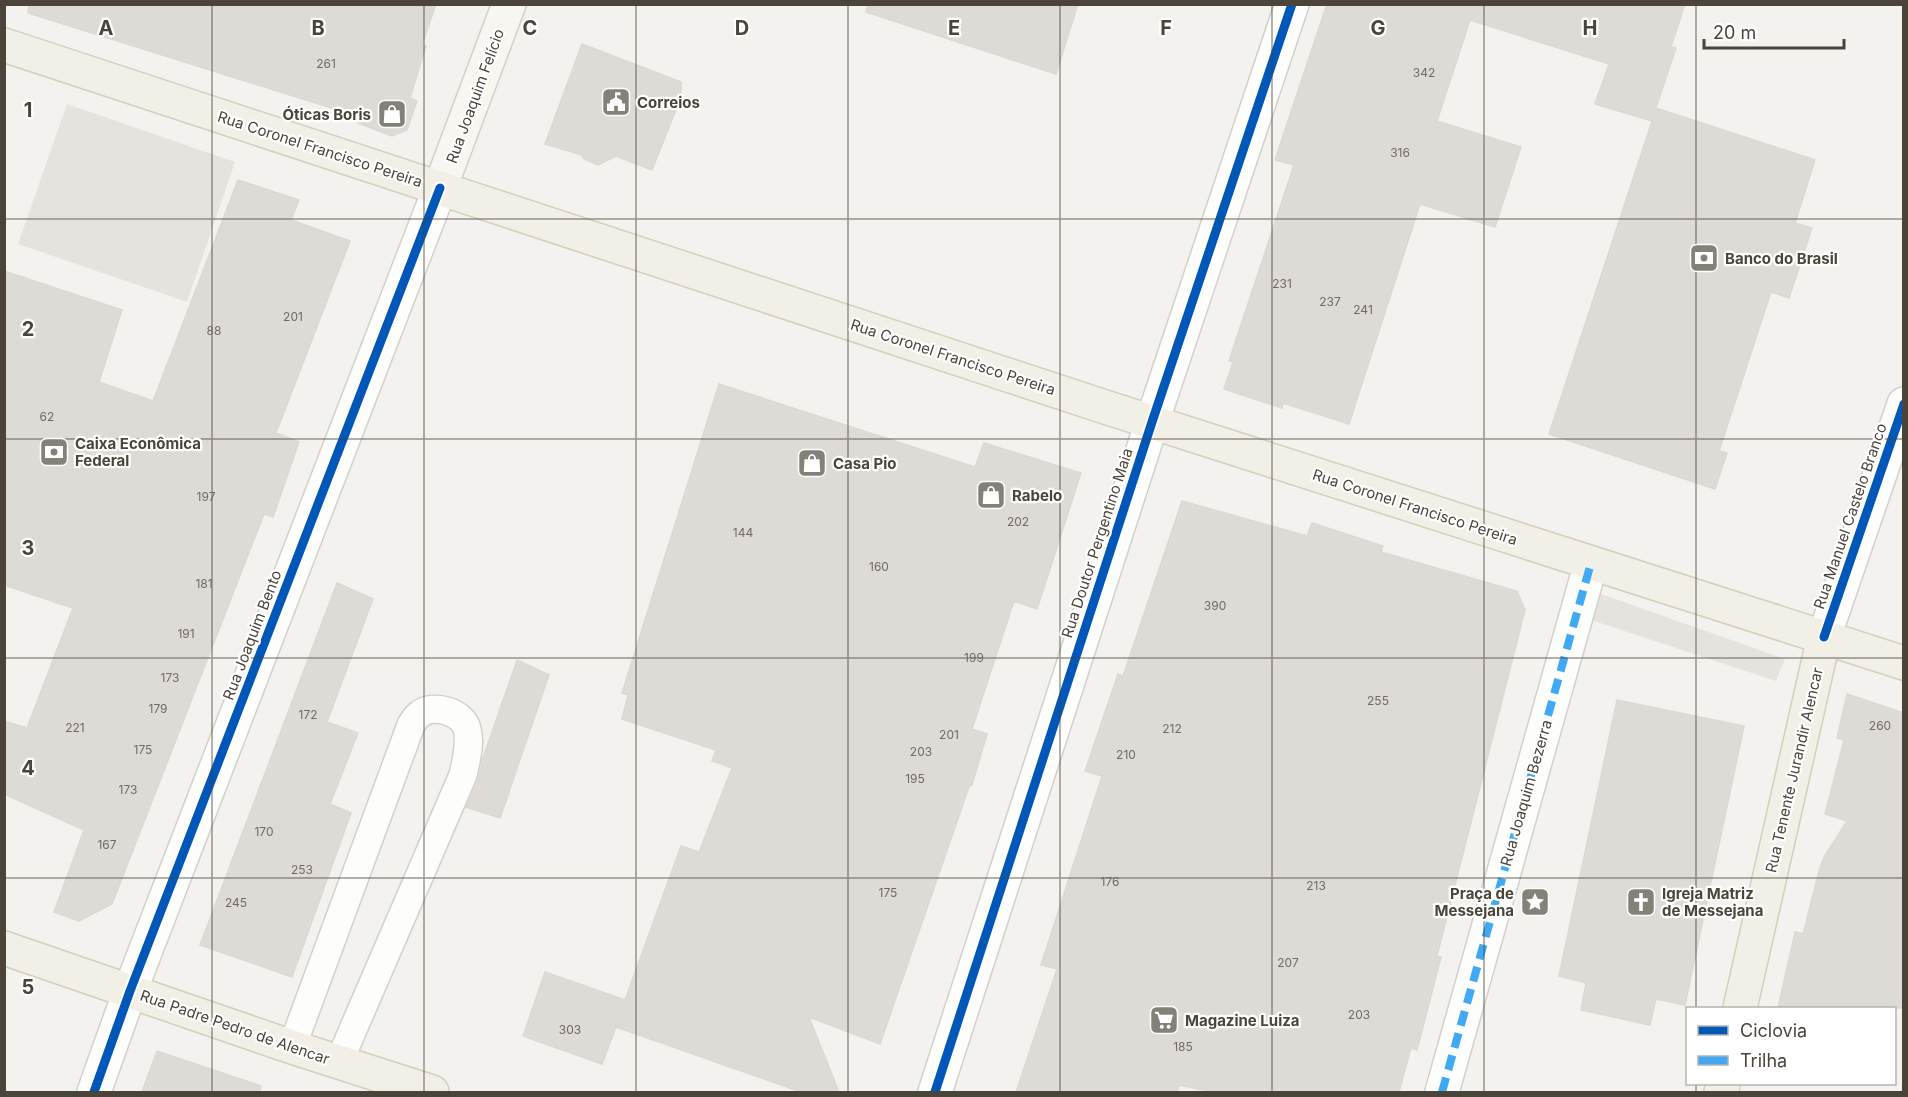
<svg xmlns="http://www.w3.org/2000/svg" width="1908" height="1097" viewBox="0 0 1908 1097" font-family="Inter,sans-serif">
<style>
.parking{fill:#e6e3df}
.building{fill:#dedbd6;stroke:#dcd9d4;stroke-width:1.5}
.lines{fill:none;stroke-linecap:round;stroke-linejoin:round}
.service-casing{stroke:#d2d0cb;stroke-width:30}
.pedestrian-casing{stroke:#d2d0cb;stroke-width:36}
.minor-casing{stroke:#d2d0cb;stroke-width:36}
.tertiary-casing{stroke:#d2d0cb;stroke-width:36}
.secondary-casing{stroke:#d3cfc5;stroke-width:36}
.primary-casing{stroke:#d6cebb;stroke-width:36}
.service{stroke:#fdfdfc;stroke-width:27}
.pedestrian{stroke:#fdfdfc;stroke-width:33}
.minor{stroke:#fdfdfc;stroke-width:33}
.tertiary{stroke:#fdfdfc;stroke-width:33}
.secondary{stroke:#f7f6f1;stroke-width:33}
.primary{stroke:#f2efe6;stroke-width:33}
.quiet{stroke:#3fa9f5;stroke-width:8;stroke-dasharray:15 8;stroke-linecap:butt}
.cycleway-casing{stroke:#fff;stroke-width:13}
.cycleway{stroke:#0057b8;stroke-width:9}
.grid{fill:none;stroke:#4b4439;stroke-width:1.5;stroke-opacity:0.55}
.labels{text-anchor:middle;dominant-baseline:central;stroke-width:4.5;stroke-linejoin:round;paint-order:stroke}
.number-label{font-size:12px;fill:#706a61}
.street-label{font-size:15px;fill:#4b4439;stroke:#fff}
.poi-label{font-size:15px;font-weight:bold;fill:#4b4439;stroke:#fff;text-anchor:start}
.grid-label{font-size:20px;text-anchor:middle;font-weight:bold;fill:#4b4439;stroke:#fff;stroke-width:4.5;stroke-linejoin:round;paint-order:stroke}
</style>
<rect width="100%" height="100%" fill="#f4f2ee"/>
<path class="parking" d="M67 104 235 162 187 302 18 244Z
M1584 588 1785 659 1776 681 1576 615Z"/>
<path class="building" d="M29 4H436L422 45 426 46 410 98 417 101 407 130 392 136 358 123 360 117 28 13Z
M868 4H1078L1056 74 866 12Z
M1327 4H1685L1671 47 1676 48 1656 108 1815 160 1795 223 1812 228 1789 298 1771 292 1719 451 1727 453 1715 489 1549 434 1652 121 1595 104 1609 64 1470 20 1437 121 1521 147 1495 227 1420 204 1349 424 1283 403 1282 408 1224 389 1233 362 1229 361 1294 165 1275 160Z
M582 44 681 82V97L652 170 616 156 598 165 584 159 582 155 545 144Z
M238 180 299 200 291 220 350 241 276 433 299 442 273 517 264 514 112 904 79 921 54 912 84 830 4 794V721L27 728 73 608 4 585V271L122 310 99 382 153 401Z
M719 384 975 467 984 443 1081 473 1037 609 1014 601 972 729 987 734 972 785 970 784 880 1044 809 1017 839 1092H801L616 1027 602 1064 523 1036 545 972 625 1000 681 846 699 852 732 768 712 761 716 750 622 719 628 695 622 693Z
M1182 501 1307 536 1312 523 1383 546 1381 552 1517 591 1525 610 1437 956 1441 957 1417 1050 1411 1048 1399 1092H1212L1179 1085 1177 1092H1016L1057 969 1041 965 1102 776 1085 771 1118 674 1123 676Z
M337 583 373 599 327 722 358 733 330 804 351 813 292 977 200 945Z
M517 660 549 675 500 818 466 807 478 781 483 758Z
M1847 694 1904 713V1008H1778L1795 932 1803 934 1819 871 1824 857 1847 821 1825 814 1844 740 1837 738Z
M1617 700 1744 726 1685 1005 1656 999 1650 1025 1581 1010 1586 983 1559 976Z
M157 1051 261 1086 260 1092H142Z"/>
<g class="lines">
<g class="service-casing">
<path id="service" d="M292 1047 411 725C413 722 416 716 420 714 433 703 463 712 467 729 471 743 466 761 463 775L339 1062"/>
</g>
<g class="pedestrian-casing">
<path id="pedestrian" d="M1442 1092 1591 563"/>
</g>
<g class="minor-casing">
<path id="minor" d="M94 1092 130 991 440 188
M935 1092 1152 422 1292 4"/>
</g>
<g class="tertiary-casing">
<path id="tertiary" d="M1824 637 1904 404"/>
</g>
<g class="secondary-casing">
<path id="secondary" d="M440 188 509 4"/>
</g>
<g class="primary-casing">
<path id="primary" d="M4 45 1102 406 1904 663
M4 948 292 1047 432 1092
M1740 1008 1824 637
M1721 1092 1723 1084"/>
</g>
<use href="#service" class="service"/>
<use href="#pedestrian" class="pedestrian"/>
<use href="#minor" class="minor"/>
<use href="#tertiary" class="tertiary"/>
<use href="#secondary" class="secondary"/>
<use href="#primary" class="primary"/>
<path class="quiet" d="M1442 1092 1591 563"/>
<g class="cycleway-casing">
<path id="cycleway" d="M1824 637 1904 404
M94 1092 130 991 440 188
M935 1092 1152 422 1292 4"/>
</g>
<use href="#cycleway" class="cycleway"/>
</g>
<path class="grid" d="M212 4V1092M424 4V1092M636 4V1092M848 4V1092M1060 4V1092M1272 4V1092M1484 4V1092M1696 4V1008M4 219H1904M4 439H1904M4 658H1904M4 878H1904M1696 1084V1092"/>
<defs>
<g id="civic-square" transform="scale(1.5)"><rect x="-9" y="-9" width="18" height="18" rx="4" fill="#868178" stroke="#fff"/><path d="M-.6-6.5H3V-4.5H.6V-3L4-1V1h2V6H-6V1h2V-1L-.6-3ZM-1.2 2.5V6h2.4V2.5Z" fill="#fff"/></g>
<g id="shop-square" transform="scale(1.5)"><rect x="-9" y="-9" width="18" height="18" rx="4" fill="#868178" stroke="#fff"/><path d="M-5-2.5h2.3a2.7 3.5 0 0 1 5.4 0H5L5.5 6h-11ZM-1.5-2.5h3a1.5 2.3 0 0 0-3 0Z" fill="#fff"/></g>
<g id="bank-square" transform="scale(1.5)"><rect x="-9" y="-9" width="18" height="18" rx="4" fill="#868178" stroke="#fff"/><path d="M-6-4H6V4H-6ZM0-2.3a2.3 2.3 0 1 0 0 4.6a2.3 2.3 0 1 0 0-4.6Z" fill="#fff"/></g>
<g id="sight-square" transform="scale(1.5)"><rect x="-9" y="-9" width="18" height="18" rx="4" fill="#868178" stroke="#fff"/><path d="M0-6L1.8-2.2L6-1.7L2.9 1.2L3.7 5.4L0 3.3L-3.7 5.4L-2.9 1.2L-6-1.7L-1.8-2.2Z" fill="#fff"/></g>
<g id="church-square" transform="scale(1.5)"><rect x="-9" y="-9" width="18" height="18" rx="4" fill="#868178" stroke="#fff"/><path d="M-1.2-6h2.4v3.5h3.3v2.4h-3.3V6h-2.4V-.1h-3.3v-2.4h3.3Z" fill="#fff"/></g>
<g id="supermarket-square" transform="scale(1.5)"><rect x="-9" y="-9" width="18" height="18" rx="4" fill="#868178" stroke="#fff"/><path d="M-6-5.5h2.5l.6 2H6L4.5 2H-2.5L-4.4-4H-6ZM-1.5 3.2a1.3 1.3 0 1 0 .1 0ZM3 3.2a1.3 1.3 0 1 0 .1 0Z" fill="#fff"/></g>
</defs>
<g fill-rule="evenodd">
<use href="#civic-square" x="616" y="102"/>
<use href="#shop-square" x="392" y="114"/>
<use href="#bank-square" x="1704" y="258"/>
<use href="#bank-square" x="54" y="452"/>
<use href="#shop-square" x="812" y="463"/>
<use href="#shop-square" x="991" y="495"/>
<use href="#sight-square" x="1535" y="902"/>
<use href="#church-square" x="1641" y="902"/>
<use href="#supermarket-square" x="1164" y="1020"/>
</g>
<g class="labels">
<g class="number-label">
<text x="326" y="63">261</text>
<text x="1424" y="72">342</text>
<text x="1400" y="152">316</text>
<text x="1282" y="283">231</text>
<text x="1330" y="301">237</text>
<text x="1363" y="309">241</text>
<text x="293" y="316">201</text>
<text x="214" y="330">88</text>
<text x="47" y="416">62</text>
<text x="206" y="496">197</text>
<text x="1018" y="521">202</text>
<text x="743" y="532">144</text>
<text x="879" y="566">160</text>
<text x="204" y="583">181</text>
<text x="1215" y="605">390</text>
<text x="186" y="633">191</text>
<text x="974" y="657">199</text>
<text x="170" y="677">173</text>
<text x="1378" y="700">255</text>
<text x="158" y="708">179</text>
<text x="308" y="714">172</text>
<text x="1880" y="725">260</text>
<text x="75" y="727">221</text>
<text x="1172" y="728">212</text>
<text x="949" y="734">201</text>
<text x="143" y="749">175</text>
<text x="921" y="751">203</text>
<text x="1126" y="754">210</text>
<text x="915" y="778">195</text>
<text x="128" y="789">173</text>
<text x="264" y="831">170</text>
<text x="107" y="844">167</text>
<text x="302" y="869">253</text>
<text x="1110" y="881">176</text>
<text x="1316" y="885">213</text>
<text x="888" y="892">175</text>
<text x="236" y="902">245</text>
<text x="1288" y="962">207</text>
<text x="1359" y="1014">203</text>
<text x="570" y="1029">303</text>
<text x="1183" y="1046">185</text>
</g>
<g class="street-label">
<text transform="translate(475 96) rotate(-70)">Rua Joaquim Felício</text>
<text transform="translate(320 149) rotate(18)">Rua Coronel Francisco Pereira</text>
<text transform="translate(953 357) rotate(18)">Rua Coronel Francisco Pereira</text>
<text transform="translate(1415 507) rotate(18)">Rua Coronel Francisco Pereira</text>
<text transform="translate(1850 516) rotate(-71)">Rua Manuel Castelo Branco</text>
<text transform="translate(1097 543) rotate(-72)">Rua Doutor Pergentino Maia</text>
<text transform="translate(252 635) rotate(-69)">Rua Joaquim Bento</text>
<text transform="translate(1794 770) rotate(-77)">Rua Tenente Jurandir Alencar</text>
<text transform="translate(1526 793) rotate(-74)">Rua Joaquim Bezerra</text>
<text transform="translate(235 1027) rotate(19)">Rua Padre Pedro de Alencar</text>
</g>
<g class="poi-label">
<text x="637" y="102">Correios</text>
<text x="371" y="114" text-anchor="end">Óticas Boris</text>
<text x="1725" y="258">Banco do Brasil</text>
<text x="75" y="443">Caixa Econômica<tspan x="75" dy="17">Federal</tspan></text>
<text x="833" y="463">Casa Pio</text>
<text x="1012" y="495">Rabelo</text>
<text x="1514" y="893" text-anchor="end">Praça de<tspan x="1514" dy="17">Messejana</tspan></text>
<text x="1662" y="893">Igreja Matriz<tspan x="1662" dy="17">de Messejana</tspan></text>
<text x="1185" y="1020">Magazine Luiza</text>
</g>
</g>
<g class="grid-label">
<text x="106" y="35">A</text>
<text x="318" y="35">B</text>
<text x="530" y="35">C</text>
<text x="742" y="35">D</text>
<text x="954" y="35">E</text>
<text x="1166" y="35">F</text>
<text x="1378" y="35">G</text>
<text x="1590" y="35">H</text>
<text x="28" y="117">1</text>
<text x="28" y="336">2</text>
<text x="28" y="555">3</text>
<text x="28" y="775">4</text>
<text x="28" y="994">5</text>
</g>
<rect width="1908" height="1097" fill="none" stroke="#4b4439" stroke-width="12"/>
<rect x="1686" y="1007" width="210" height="78" fill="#ffffff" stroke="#b7b4b0" stroke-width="1.5"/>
<rect x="1698" y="1026" width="30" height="9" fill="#0057b8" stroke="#b7b4b0" stroke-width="1.5"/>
<text x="1740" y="1037" font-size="18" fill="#4b4439">Ciclovia</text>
<rect x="1698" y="1056" width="30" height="9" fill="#3fa9f5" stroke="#b7b4b0" stroke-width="1.5"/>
<text x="1740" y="1067" font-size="18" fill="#4b4439">Trilha</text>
<path d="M1704 39v9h140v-9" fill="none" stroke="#4b4439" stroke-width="3"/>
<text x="1713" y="39" font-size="18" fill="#4b4439" stroke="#ffffff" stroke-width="4.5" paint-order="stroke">20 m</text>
</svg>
